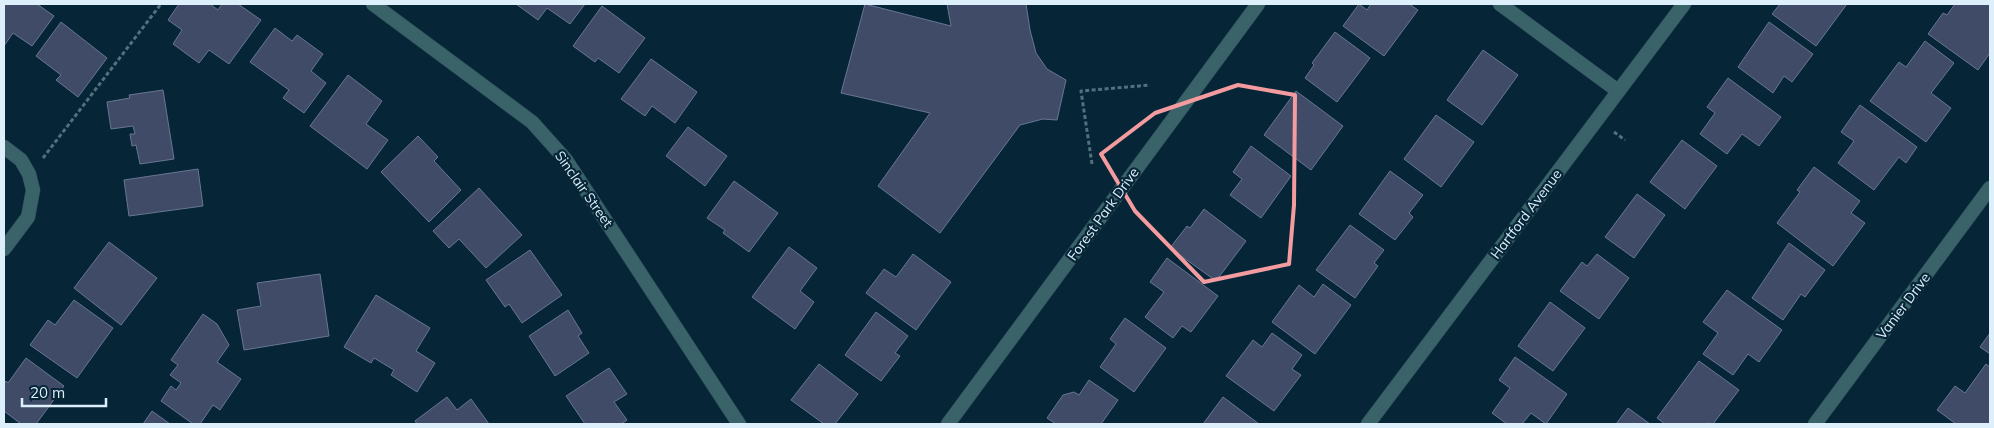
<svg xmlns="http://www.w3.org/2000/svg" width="1994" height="428" viewBox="0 0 1994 428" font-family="Mulish,sans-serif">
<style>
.building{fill:#3f4b67;stroke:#687694}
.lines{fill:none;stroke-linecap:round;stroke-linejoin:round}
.minor-casing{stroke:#244252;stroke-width:15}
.tertiary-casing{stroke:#244252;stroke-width:15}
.path{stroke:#546f7e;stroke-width:3;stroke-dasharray:4 2.5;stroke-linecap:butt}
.minor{stroke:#3a6269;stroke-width:14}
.tertiary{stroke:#3a6269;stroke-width:14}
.marked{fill:none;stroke:#f49b9f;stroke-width:4;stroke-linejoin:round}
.labels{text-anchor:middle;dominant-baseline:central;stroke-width:4.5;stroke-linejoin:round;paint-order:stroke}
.street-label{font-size:14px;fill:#ddeffb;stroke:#062637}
</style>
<rect width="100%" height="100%" fill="#062637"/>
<path class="building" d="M4 4H37L54 16 32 46 13 33 4 46Z
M179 4H210L218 10 222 4H238L261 20 229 64 209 50 199 63 173 44 182 30 168 20Z
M516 4H585L570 24 547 8 538 20Z
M865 4 951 26 947 4H1026L1030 30 1036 53 1047 69 1066 80 1057 120 1043 119 1020 125 940 233 878 186 930 113 841 93Z
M1359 4 1367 10 1371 4H1409L1418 10 1384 56 1343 26Z
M1780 4H1847L1816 46 1772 14Z
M1955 4H1990V53L1978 70 1928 34 1943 13 1947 15Z
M602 6 645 38 619 73 598 58 595 62 573 46Z
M61 22 107 58 78 97 56 80 61 75 36 56Z
M1769 22 1813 54 1792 82 1784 76 1773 93 1738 67Z
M275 28 292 41 297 35 323 54 311 71 326 83 304 113 283 98 289 90 250 62Z
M1335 32 1370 58 1337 102 1305 78 1314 65 1312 63Z
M1925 41 1954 63 1931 93 1951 108 1926 142 1870 101 1899 62 1906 67Z
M1483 50 1518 75 1482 125 1447 100Z
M651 59 697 92 675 123 652 106 645 116 621 99Z
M348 75 382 101 366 124 388 140 367 169 310 126Z
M1728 78 1781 117 1759 146 1742 134 1727 154 1700 134 1715 113 1707 107Z
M163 90 174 159 140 164 136 145 132 146 130 134H135L133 126 111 129 107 102 130 98 129 95Z
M1296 91 1343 126 1311 170 1264 135Z
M1860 105 1917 147 1906 163 1899 157 1874 190 1838 163 1854 141 1841 132Z
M1436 115 1474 142 1441 187 1404 159Z
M688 127 727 156 705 186 666 156Z
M418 136 438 157 434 161 461 190 429 222 381 172Z
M1682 140 1717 166 1685 209 1650 182Z
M1251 146 1291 176 1261 218 1230 195 1242 179 1233 172Z
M1814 167 1860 201 1851 213 1865 223 1833 266 1777 223 1800 192 1797 190Z
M198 169 203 206 129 216 124 180Z
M1390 171 1423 195 1409 213 1413 217 1395 240 1359 214Z
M734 181 778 213 749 252 723 233 725 230 707 218Z
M479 188 522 235 486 268 459 239 449 248 433 231Z
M1637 194 1665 215 1634 258 1605 237Z
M1204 209 1246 241 1216 281 1170 248 1187 226 1190 228Z
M1350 225 1384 250 1374 263 1378 266 1355 298 1316 270Z
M109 242 157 278 121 325 74 288Z
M1789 243 1825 270 1805 297 1801 294 1783 320 1752 298Z
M789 247 817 268 800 291 814 302 795 329 752 297Z
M530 250 562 295 522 323 509 304 505 307 486 280Z
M913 254 951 282 916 330 866 293 884 269 896 277Z
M1597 254 1629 278 1599 319 1560 291 1582 262 1587 266Z
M1167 258 1218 296 1191 332 1182 326 1173 338 1145 317 1164 292 1150 282Z
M320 274 329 336 244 350 237 310 261 306 257 283Z
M1323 284 1351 305 1315 354 1272 322 1299 285 1314 297Z
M1727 290 1782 330 1759 362 1748 354 1733 375 1703 354 1718 333 1703 322Z
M376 295 430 328 416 351 435 363 417 392 391 375 394 370 374 358 371 363 344 347Z
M74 300 113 328 77 378 30 345 48 320 55 325Z
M1550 302 1585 328 1553 371 1518 346Z
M568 310 582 333 578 336 589 353 555 376 529 336Z
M876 312 908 336 895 353 900 356 881 381 845 355Z
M203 314 217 324 229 345 217 362 241 379 220 410 213 405 200 424H193L161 401 171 386 176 390 181 383 170 375 178 365 171 360Z
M1125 318 1166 348 1134 392 1100 367 1116 344 1110 339Z
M1272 333 1302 355 1292 369 1301 375 1274 411 1226 376 1253 340 1262 347Z
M1990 333V354L1980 347Z
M1515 357 1567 394 1546 424 1531 413 1522 424H1507L1492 413 1510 388 1499 380Z
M26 358 64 386 36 424H21L4 411V384L6 381 8 383Z
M1699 361 1739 390 1713 424 1708 423 1707 424H1665L1657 418Z
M819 364 858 394 835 424H824L791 400Z
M1986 364 1990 367V424H1956L1937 410 1955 386 1965 393Z
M609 368 627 394 614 402 627 420 621 424H585L566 396Z
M1089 380 1118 400 1101 424H1056L1047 418 1063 395 1074 392 1079 395Z
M447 397 457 410 471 399 489 424H417L415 421Z
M1223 397 1259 424H1203Z
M1628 408 1650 424H1616Z
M152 411 170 424H143Z"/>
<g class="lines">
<g class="minor-casing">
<path id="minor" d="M1500 4 1618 91
M4 147 21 160 29 174 33 190 28 217 4 249
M948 424 1258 4
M1368 424 1684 4
M1815 424 1990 188"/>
</g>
<g class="tertiary-casing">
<path id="tertiary" d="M373 4 532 122 566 160 739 424"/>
</g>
<path class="path" d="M1614 132 1625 140
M43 158 161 4
M1092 164 1081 91 1150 85"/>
<use href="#minor" class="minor"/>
<use href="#tertiary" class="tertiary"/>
</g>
<path class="marked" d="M1238 85 1295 95 1294 205 1289 264 1204 282 1135 211 1101 154 1155 113Z"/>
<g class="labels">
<g class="street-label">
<text transform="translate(584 189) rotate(55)">Sinclair Street</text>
<text transform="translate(1103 214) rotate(-54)">Forest Park Drive</text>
<text transform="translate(1526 214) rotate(-53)">Hartford Avenue</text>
<text transform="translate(1903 306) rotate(-53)">Vanier Drive</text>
</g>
</g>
<rect width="1994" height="428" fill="none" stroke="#ddeffb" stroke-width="10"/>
<path d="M22 398v8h84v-8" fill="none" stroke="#ddeffb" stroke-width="2.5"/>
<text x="30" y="398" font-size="15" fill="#ddeffb" stroke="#062637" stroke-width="4" paint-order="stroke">20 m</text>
</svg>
